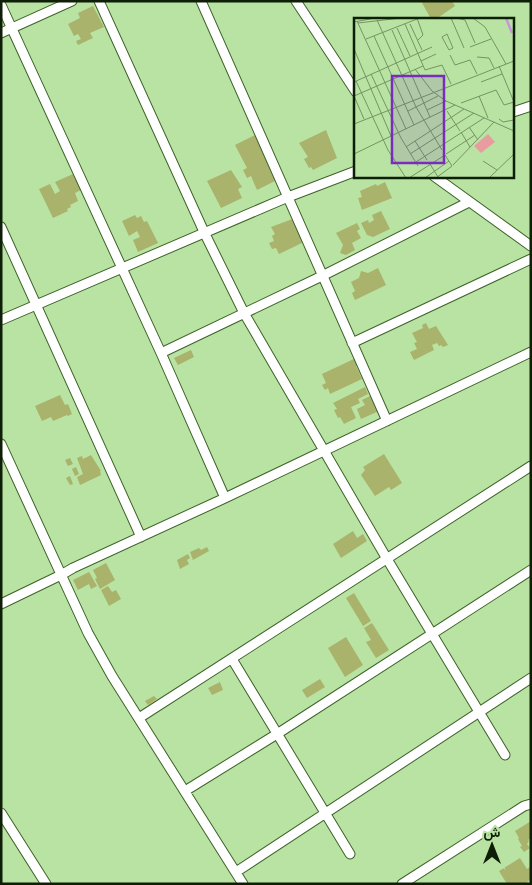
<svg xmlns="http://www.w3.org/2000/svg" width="532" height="885" viewBox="0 0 532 885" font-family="'Roboto Serif',Vazirmatn,serif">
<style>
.building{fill:#a9b36b}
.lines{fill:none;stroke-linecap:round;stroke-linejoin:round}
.street-casing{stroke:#3e6329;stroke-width:11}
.street{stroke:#fff;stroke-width:9}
.inset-river{fill:none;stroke:#c894df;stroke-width:2.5}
.inset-road{fill:none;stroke:#759464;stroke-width:1}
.view{fill:#7b2cbf;fill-opacity:0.15;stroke:#7b2cbf;stroke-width:2.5}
.inset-edge{fill:none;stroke:#0f1e06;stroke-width:2.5}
</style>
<rect width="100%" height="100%" fill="#b9e3a3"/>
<path class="building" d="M421 1H452L455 6 436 19H431Z
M93 6 104 27 90 33 93 38 78 45 76 41 81 39 78 34 74 36 68 24 80 18 78 13Z
M326 130 337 158 313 170 311 167 309 168 304 159 308 157 299 143Z
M255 135 277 180 257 190 251 176 247 178 243 170 247 168 235 145Z
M231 170 242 187 238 189 242 198 221 208 207 181Z
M73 174 81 190 75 193 78 201 70 205 71 207 67 209 68 211 53 218 39 189 50 184 55 194 60 191 55 182Z
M385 182 392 198 362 210 358 198 362 197 360 191 376 184 377 186Z
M381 211 390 229 373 237 367 235 361 223 368 220 369 223 374 220 372 215Z
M135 215 137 218 141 216 144 222 147 221 158 243 138 252 133 240 140 237 137 231 129 236 122 221Z
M295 218 306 241 279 254 276 248 272 249 269 243 274 241 272 236 275 234 271 227Z
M357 223 360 229 357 231 361 238 352 243 355 250 346 255 340 253 343 245 336 233Z
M378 268 386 285 355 300 352 293 355 291 351 282 359 278 361 271 368 273Z
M426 323 429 329 436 326 448 345 443 347 441 345 439 346 437 343 432 345 434 350 414 360 410 352 417 349 414 343 417 342 412 333 423 328 422 325Z
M191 350 194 357 178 365 174 358Z
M356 358 360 366H356L362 379 330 394 328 388 325 390 322 385 326 383 322 374Z
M365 387 368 394 358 399 360 403 351 407 356 418 344 424 340 417 338 418 334 410 337 409 333 403Z
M60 395 65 405 68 404 72 414 68 416 67 415 53 421 51 417 42 421 35 406Z
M372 395 379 411 361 419 357 409 365 405 362 400Z
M384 454 402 483 391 490 389 487 375 496 361 475 365 470 363 467Z
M91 455 101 471H100L101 475 80 485 77 477 83 474 77 458 82 456 83 459Z
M70 458 73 464 68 466 65 460Z
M76 467 79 474 75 476 72 469Z
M70 476 73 484 70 485 66 478Z
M353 531 357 538 363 534 367 541 341 558 333 544Z
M207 547 209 551 193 560 190 552 199 548 201 550Z
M188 554 190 558 187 560 189 564 180 569 177 560Z
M106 563 115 580 100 589 95 579 97 578 93 570Z
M89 572 97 586 91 589 89 584 78 590 73 580Z
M108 586 112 592 116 590 121 599 109 606 101 590Z
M354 593 371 621 363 626 346 598Z
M372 623 389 650 376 658 366 642 371 640 364 628Z
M346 637 363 665 345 677 328 648Z
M320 679 325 687 307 698 302 690Z
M220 682 223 690 212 695 208 688Z
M154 696 157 699 148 705 145 701Z
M531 821V838L528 840 529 841 527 844 530 848 524 852 520 847 522 846 518 839 519 838 515 831Z
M520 858 527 869 530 867 531 869V879L527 882 528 884H507L499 871Z"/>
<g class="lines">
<g class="street-casing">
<path id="street" d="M99 1 205 234 244 313 387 559 505 755
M201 1 387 421
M296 1 356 92
M1 5 161 353 225 498
M1 33 72 1
M513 112 531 106
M434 176 531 246
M1 227 141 537
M1 320 288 197 356 171
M352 343 531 259
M161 353 322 276 469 202
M1 444 88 633 112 676 243 884
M1 604 61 575 73 568 225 498 531 352
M232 659 350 854
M139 718 531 466
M185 791 277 734 531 570
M1 813 46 884
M236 872 531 678
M402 884 524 806 531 804"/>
</g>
<use href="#street" class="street"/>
</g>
<g transform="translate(354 18)">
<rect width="160" height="160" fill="#b9e3a3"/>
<path d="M134 116 141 124 127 135 120 128Z" fill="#e89ca0"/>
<path class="inset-river" d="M152 0 158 15"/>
<path class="inset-road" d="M63 0 69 17 64 22M97 0 110 30M102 0 111 2 121 25M119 0 131 9 152 46M23 2 62 89 88 132M3 3 52 111M0 4 21 0M4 5 47 0M51 6 71 52 88 47 97 66M56 6 68 32M43 10 56 38M38 12 76 99M93 16 99 30 95 32 88 19ZM20 18 60 107M12 21 63 1M116 29 137 21M0 31 37 118M96 37 101 47 116 42 123 56M123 39 135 40 140 50M67 43 82 36M145 48 160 84M61 51 78 73 92 83 160 113M17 56 47 120 64 148M2 63 34 132 52 160M0 64 78 29M127 64 148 56M0 78 69 48M0 78 10 101M125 78 134 100M107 85 142 72 150 87 160 84M73 92 92 83M54 93 84 78M93 93 106 113M145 101 149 104 160 102M0 106 160 43M115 109 124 122M107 114 116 129M61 123 73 142M52 129 110 91M0 136 101 87M56 136 120 95M92 136 121 117M129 143 143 152M62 144 130 100M76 146 84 159M99 147 140 104M55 160 91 137 98 148 82 160M71 160 95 143M135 160 160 136"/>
<path class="view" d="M38 58H90V145H38Z"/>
<rect width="160" height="160" class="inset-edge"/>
</g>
<rect width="532" height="885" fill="none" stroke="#0f1e06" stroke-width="5"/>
<g transform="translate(492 845)" stroke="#b9e3a3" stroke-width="4" paint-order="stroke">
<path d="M0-4L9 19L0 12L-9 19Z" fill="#0f1e06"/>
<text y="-8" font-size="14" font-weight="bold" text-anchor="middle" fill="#0f1e06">ش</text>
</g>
</svg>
